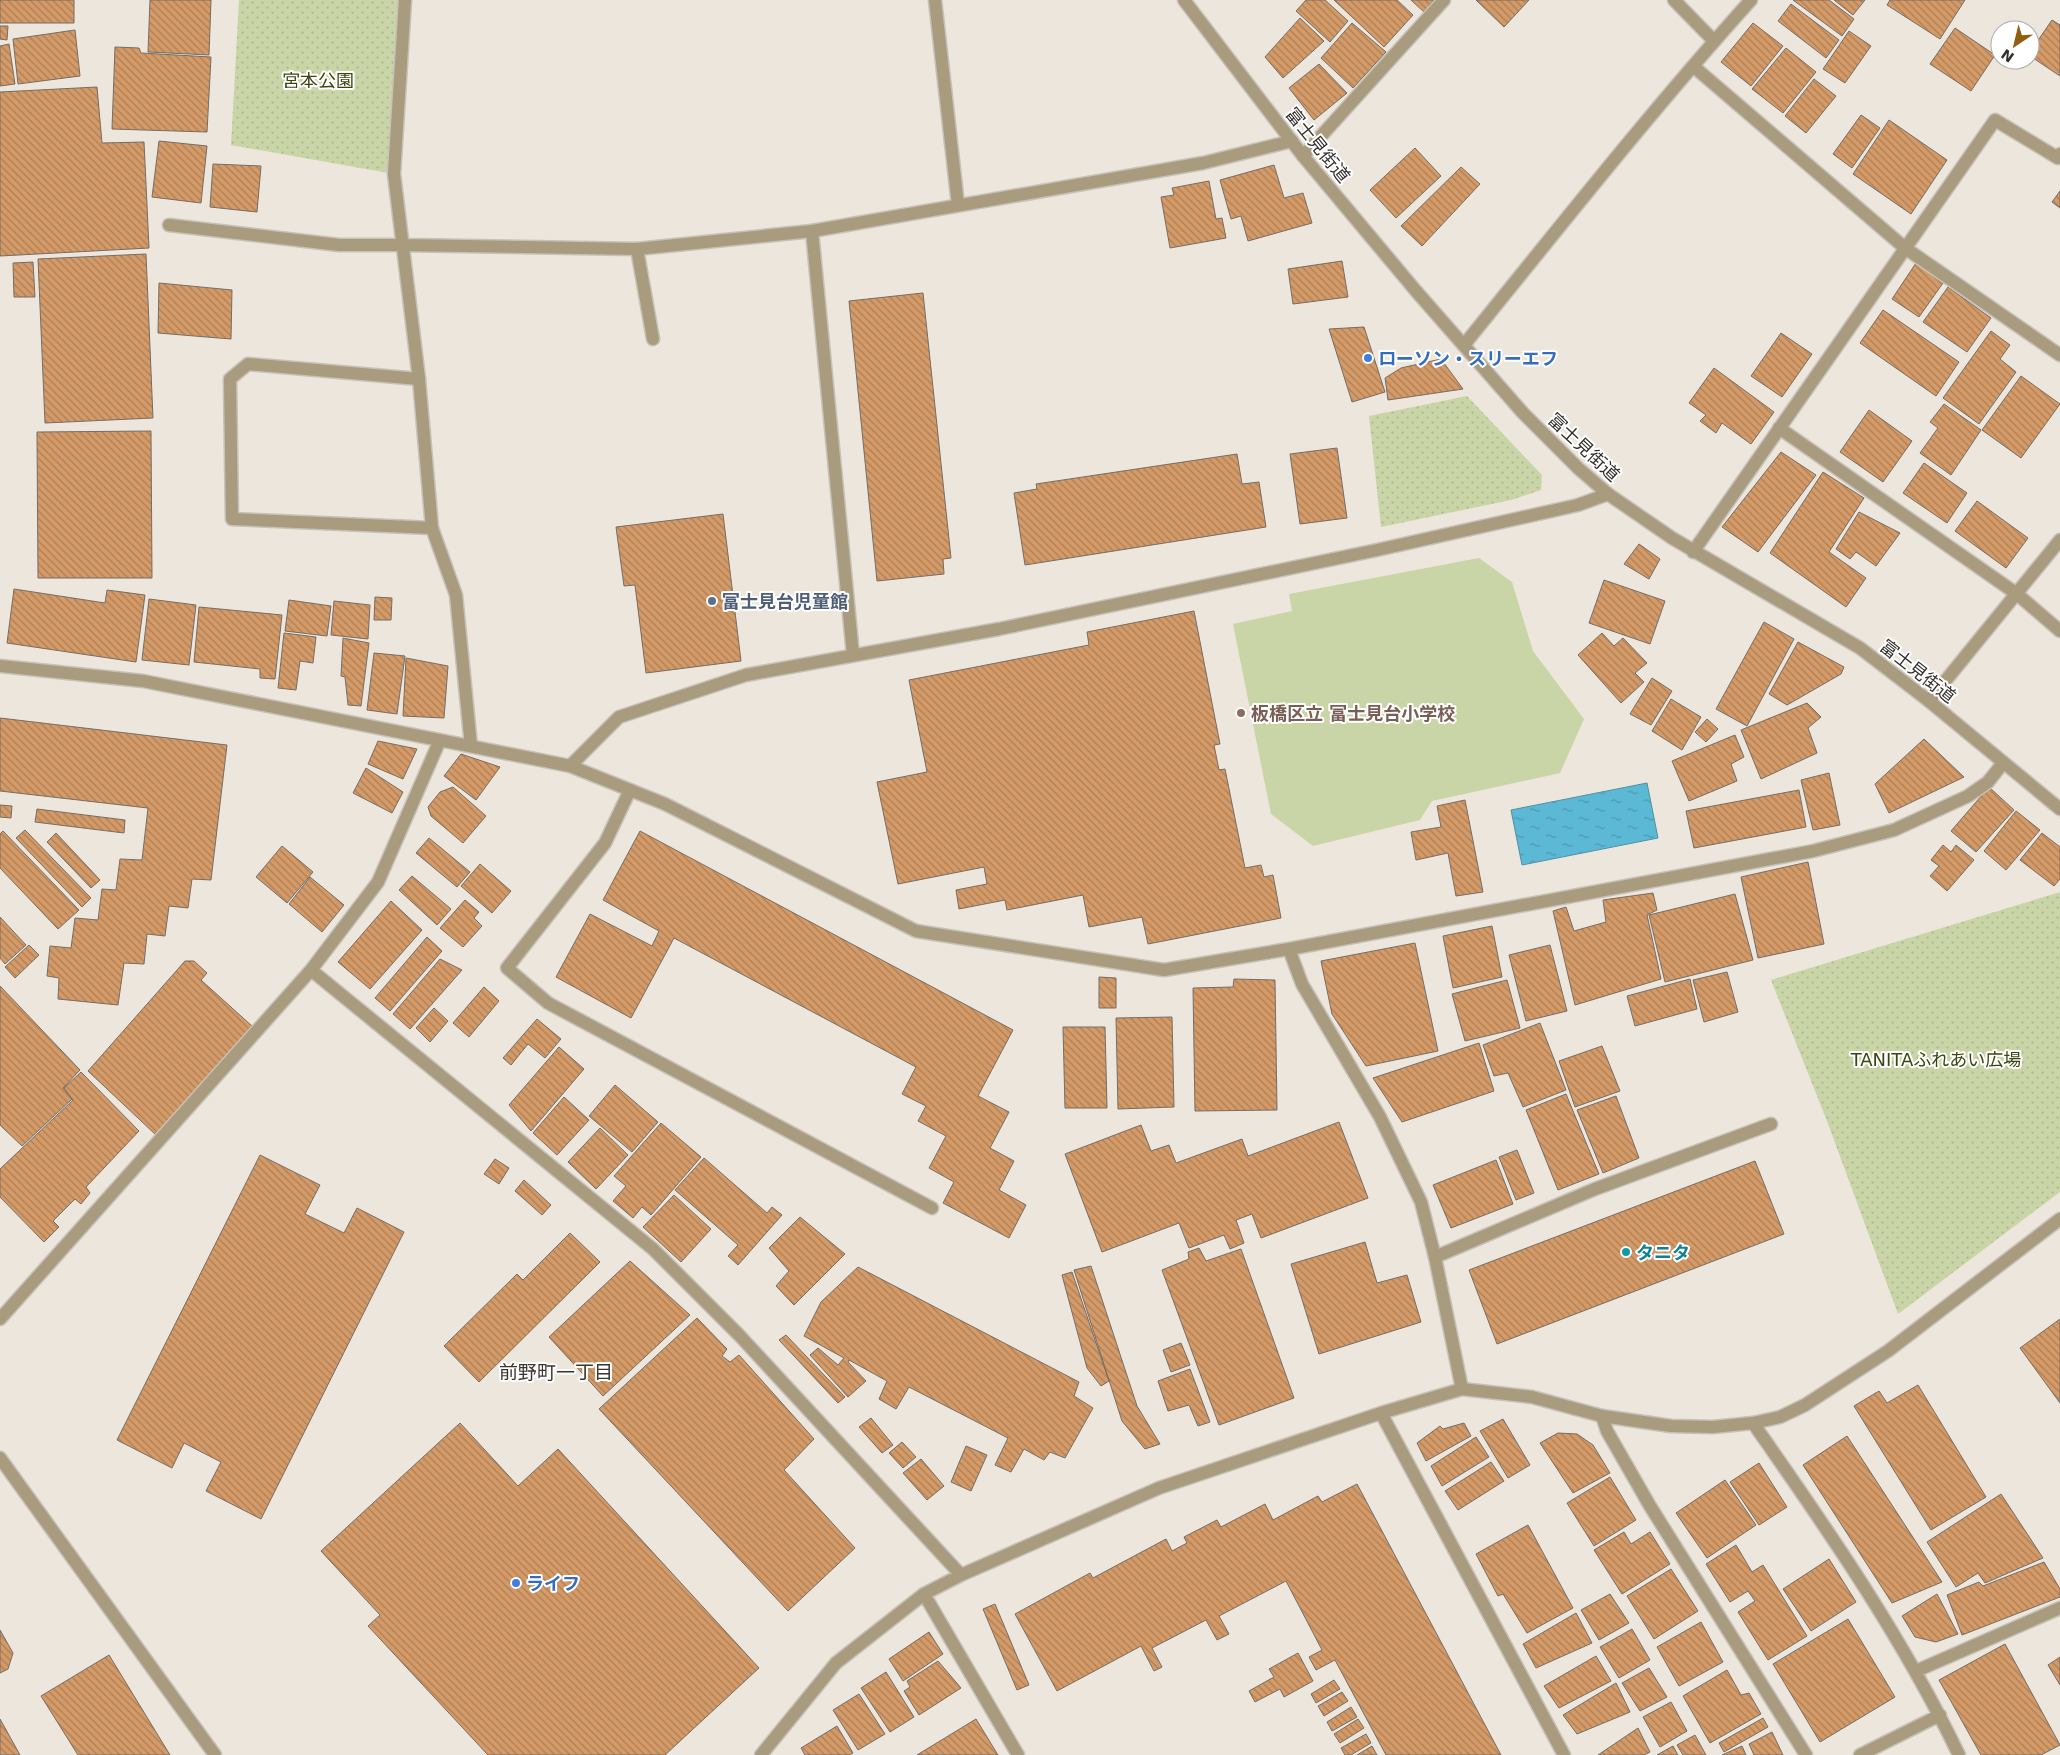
<svg xmlns="http://www.w3.org/2000/svg" width="2060" height="1755" viewBox="0 0 2060 1755" font-family="'DejaVu Sans','Noto Sans JP',sans-serif">
<style>
.green{fill:#cad5a7}
.park{fill:url(#park-dots)}
.water{fill:url(#water-ripples);stroke:#4f90a2}
.building{fill:url(#building-back-hatch);stroke:#756d66}
.lines{fill:none;stroke-linecap:round;stroke-linejoin:round}
.service-casing{stroke:#c7c1b9;stroke-width:15}
.minor-casing{stroke:#c7c1b9;stroke-width:15}
.tertiary-casing{stroke:#c7c1b9;stroke-width:15}
.service{stroke:#a99b7e;stroke-width:12}
.minor{stroke:#a99b7e;stroke-width:12}
.tertiary{stroke:#a99b7e;stroke-width:12}
.shop-dot{fill:#3f7fe0;stroke:#fff;stroke-width:2}
.service-dot{fill:#5c6f8a;stroke:#fff;stroke-width:2}
.education-dot{fill:#8d6e63;stroke:#fff;stroke-width:2}
.culture-dot{fill:#0f9aa8;stroke:#fff;stroke-width:2}
.labels{text-anchor:middle;dominant-baseline:central;stroke-width:4;stroke-linejoin:round;paint-order:stroke}
.park-label{font-size:18px;fill:#3b450f;stroke:#fff}
.street-label{font-size:18px;fill:#312f2b;stroke:#fff}
.shop-label{font-size:18px;font-weight:bold;fill:#366cbe;stroke:#fff;text-anchor:start}
.service-label{font-size:18px;font-weight:bold;fill:#4e5e75;stroke:#fff;text-anchor:start}
.education-label{font-size:18px;font-weight:bold;fill:#785e54;stroke:#fff;text-anchor:start}
.culture-label{font-size:18px;font-weight:bold;fill:#0d838f;stroke:#fff;text-anchor:start}
.neighbourhood-label{font-size:19px;fill:#3a352d;stroke:#fff}
</style>
<defs>
<pattern id="park-dots" width="8" height="8" patternUnits="userSpaceOnUse" patternTransform="scale(1.25)"><rect width="8" height="8" fill="#cad5a7"/><path d="M2 2h.1M6 6h.1" fill="none" stroke="#aeb790" stroke-width="1.8" stroke-linecap="round"/></pattern>
<pattern id="water-ripples" width="26" height="14" patternUnits="userSpaceOnUse" patternTransform="scale(1.25)"><rect width="26" height="14" fill="#5cb9d5"/><path d="M2 4q2-2 4 0t4 0M15 11q2-2 4 0t4 0" fill="none" stroke="#4d97ad"/></pattern>
<pattern id="building-back-hatch" width="6" height="6" patternUnits="userSpaceOnUse" patternTransform="scale(1.25)"><rect width="6" height="6" fill="#d49a67"/><path d="M-1 5l2 2M0 0l6 6M5-1l2 2" fill="none" stroke="#ad7e55"/></pattern>
</defs>
<rect width="100%" height="100%" fill="#ece6dc"/>
<path class="green" d="M1479 558 1512 582 1533 651 1584 719 1560 773 1432 801 1420 820 1313 846 1271 814 1233 624 1292 611 1289 594Z"/>
<path class="park" d="M239 0H404L394 174 231 145Z
M1467 396 1542 475 1541 490 1511 500 1381 527 1369 416Z
M2060 892V1192L1898 1314 1827 1121 1771 980Z"/>
<path class="water" d="M1647 783 1658 838 1522 865 1511 810Z"/>
<path class="building" d="M0 0H74V23H0Z
M150 0H211L209 55 148 52Z
M1306 0H1325L1348 21 1330 42 1296 11Z
M1334 0H1397L1413 15 1384 47Z
M1411 0H1434L1424 12Z
M1476 0H1529L1504 27Z
M1793 0H1829L1854 19 1842 36Z
M1834 0H1865L1853 15Z
M1890 0H1965L1940 39 1887 5Z
M1791 4 1839 40 1826 58 1778 21Z
M1300 18 1324 41 1283 78 1265 57Z
M2052 20 2060 25V76L2030 56V52Z
M1352 23 1386 52 1353 88 1321 58Z
M1753 23 1783 46 1751 86 1721 62Z
M0 26H8L7 40 0 39Z
M1955 28 1995 55 1971 91 1930 64Z
M75 30 80 76 18 84 13 39Z
M1849 31 1871 46 1845 83 1823 69Z
M9 44 15 84 0 86V46Z
M115 47 139 48 141 53 211 57 207 132 112 129Z
M1786 48 1816 72 1783 113 1752 89Z
M1319 64 1347 93 1314 120 1289 88Z
M1814 79 1836 96 1806 133 1785 116Z
M97 87 102 143 144 142 149 248 0 256V92Z
M1861 115 1880 128 1852 168 1833 154Z
M1889 120 1947 160 1911 214 1853 174Z
M159 141 207 146 201 203 152 197Z
M1415 148 1441 176 1396 218 1370 190Z
M213 164 261 166 257 212 210 207Z
M1274 165 1284 198 1303 193 1312 223 1248 241 1241 216 1231 219 1220 180Z
M1461 167 1480 184 1422 246 1401 226Z
M1209 181 1216 219 1222 218 1226 238 1170 248 1161 197 1174 195 1172 188Z
M2060 191V208L2052 202Z
M146 254 153 418 45 423 38 259Z
M1342 261 1348 297 1293 304 1288 269Z
M33 262 35 297H14L13 263Z
M1916 263 1943 283 1919 317 1892 299Z
M159 283 232 290 231 339 158 333Z
M1948 287 1991 318 1967 352 1923 322Z
M923 293 951 558 943 559 944 574 877 581 849 301Z
M1883 310 1959 362 1936 396 1860 343Z
M1364 327 1385 392 1352 402 1329 329Z
M1991 331 2010 345 2000 359 2016 372 1979 424 1943 398Z
M1781 333 1812 354 1782 397 1751 376Z
M1441 359 1463 389 1388 400 1385 378 1401 368Z
M1714 368 1774 412 1751 444 1722 423 1716 433 1700 421 1706 415 1689 403Z
M2021 376 2060 404 2021 458 1982 430Z
M1944 404 1981 430 1951 475 1920 453 1938 428 1930 422Z
M1869 410 1912 441 1883 482 1840 452Z
M151 431 152 578H38L37 432Z
M1337 448 1347 518 1300 524 1290 454Z
M1781 452 1816 475 1758 552 1722 527Z
M1237 454 1242 484 1259 482 1266 527 1025 565 1014 493 1037 489 1036 484Z
M1924 463 1967 493 1947 523 1903 493Z
M1823 472 1864 498 1829 552 1866 578 1846 607 1770 553Z
M1977 501 2028 538 2006 568 1955 531Z
M1859 512 1900 533 1876 566 1856 552 1850 559 1836 549Z
M723 514 741 661 646 673 635 585 624 586 616 527Z
M1639 544 1660 559 1649 579 1624 564Z
M1604 580 1665 601 1650 644 1589 623Z
M14 589 105 603 107 590 145 595 136 662 7 643Z
M375 597 392 598 391 620H374Z
M149 599 196 605 189 665 142 660Z
M289 600 331 606 327 636 285 631Z
M334 601 370 605 368 639 331 635Z
M199 607 282 615 275 679 260 678V669L194 662Z
M1194 611 1220 744 1214 745 1219 770 1225 769 1245 868 1261 865 1264 877 1273 875 1281 918 1148 944 1142 917 1089 927 1083 895 1007 910 1005 900 959 909 956 890 987 884 984 867 898 884 877 782 927 772 909 680 1089 645 1087 632Z
M1764 622 1794 639 1747 726 1716 709Z
M284 633 316 637 313 663 300 661 296 690 278 688Z
M1602 633 1614 646 1623 638 1647 663 1635 673 1644 682 1621 703 1578 655Z
M343 638 369 643 361 706 348 705 345 677 341 676Z
M1798 642 1844 667 1841 674 1787 705 1769 694Z
M374 653 405 656 397 714 367 710Z
M406 658 448 666 444 718 403 716Z
M1652 678 1672 691 1651 725 1630 714Z
M1671 699 1701 717 1682 750 1652 731Z
M1807 703 1821 717 1808 728 1817 753 1761 779 1741 730Z
M0 718 227 745 211 880 192 879 188 908 169 906 165 936 147 934 144 964 124 963 118 1005 58 999 59 978 47 976 50 946 71 948 75 918 98 920 102 889 116 890 120 859 142 860 148 808 0 791Z
M1707 719 1718 729 1706 742 1695 732Z
M1735 735 1744 757 1731 764 1737 781 1689 801 1672 761Z
M1924 739 1964 777 1889 813 1875 784Z
M378 741 417 749 403 779 368 764Z
M461 754 500 767 476 800 444 776Z
M366 768 403 792 392 813 353 793Z
M1829 773 1840 825 1813 830 1801 780Z
M453 787 486 816 463 843 431 816 428 807 440 792Z
M1989 787 2014 810 1976 852 1951 831Z
M1799 790 1806 827 1694 848 1686 811Z
M1465 800 1483 892 1456 896 1448 853 1416 860 1411 832 1441 827 1437 806Z
M0 805 12 806 11 818 0 817Z
M37 809 125 820 124 833 35 822Z
M2016 811 2040 830 2006 870 1984 851Z
M25 830 91 898 82 907 16 838Z
M3 831 79 910 58 929 0 868V834Z
M640 831 1013 1030 978 1096 1009 1112 990 1148 1014 1161 999 1190 1026 1205 1009 1238 943 1203 954 1182 929 1168 946 1136 918 1121 926 1106 902 1094 916 1067 674 938 631 1018 556 977 590 914 652 946 659 931 603 900Z
M56 833 100 880 91 888 47 842Z
M2042 833 2060 847V879L2054 886 2020 860Z
M429 838 470 872 457 887 416 853Z
M1943 845 1951 852 1956 845 1974 860 1947 891 1930 876 1939 866 1931 860Z
M282 846 313 872 287 903 256 877Z
M1808 862 1824 944 1758 958 1741 877Z
M480 864 511 891 492 913 461 886Z
M412 876 451 909 437 925 399 890Z
M310 877 344 905 322 932 289 904Z
M1653 893 1657 910 1647 915 1661 979 1575 1005 1553 911 1566 907 1574 931 1606 922 1603 900Z
M1735 894 1753 960 1665 982 1649 915Z
M465 900 479 912 474 918 482 926 463 947 440 928Z
M391 901 422 930 370 989 338 962Z
M0 917 26 945 5 964 0 958Z
M1492 926 1502 977 1453 988 1443 936Z
M427 937 442 951 390 1011 375 998Z
M1415 943 1438 1051 1366 1066 1332 1014 1321 961Z
M29 945 39 955 15 978 5 967Z
M1550 945 1567 1011 1526 1021 1509 955Z
M440 959 462 970 410 1029 393 1014Z
M185 961H194L207 973 201 980 252 1026 156 1135 88 1071Z
M1727 972 1738 1012 1704 1022 1693 980Z
M1099 977 1116 978V1008H1099Z
M1234 979 1275 980 1277 1110 1195 1111 1193 988 1233 987Z
M1690 979 1697 1009 1635 1026 1627 996Z
M1507 980 1520 1028 1465 1041 1452 994Z
M0 986 80 1070 63 1088 72 1099 22 1146 0 1125Z
M484 987 499 1001 469 1037 453 1023Z
M434 1008 448 1021 430 1042 416 1028Z
M1172 1017 1174 1107 1118 1109 1116 1018Z
M537 1019 561 1039 545 1058 528 1044 511 1065 503 1058Z
M1540 1023 1566 1090 1523 1107 1508 1073 1494 1076 1483 1045Z
M1063 1027H1105L1107 1108H1065Z
M1479 1043 1494 1091 1402 1122 1373 1078Z
M1602 1046 1620 1091 1575 1107 1559 1061Z
M559 1047 584 1069 531 1131 509 1105Z
M81 1072 139 1131 86 1187 90 1193 81 1204 75 1199 53 1221 59 1227 44 1242 0 1197V1169L73 1100 64 1088Z
M615 1085 658 1122 632 1152 589 1116Z
M1566 1094 1599 1174 1558 1190 1526 1110Z
M1616 1096 1639 1158 1603 1173 1577 1110Z
M564 1097 589 1120 557 1155 533 1133Z
M1339 1122 1368 1198 1261 1238 1252 1214 1236 1220 1244 1243 1230 1249 1224 1235 1189 1248 1179 1223 1102 1252 1065 1154 1141 1125 1151 1151 1169 1145 1176 1163 1242 1139 1248 1156Z
M661 1123 701 1157 651 1215 642 1207 633 1218 613 1201 626 1186 614 1176Z
M600 1128 628 1155 596 1189 568 1162Z
M1517 1150 1534 1193 1516 1200 1499 1157Z
M260 1155 320 1185 305 1214 344 1233 357 1208 404 1232 261 1519 206 1491 221 1462 184 1443 172 1468 117 1440Z
M704 1158 767 1213 772 1207 782 1215 738 1265 728 1256 738 1245 675 1190Z
M495 1159 509 1168 499 1184 484 1174Z
M1496 1160 1513 1204 1451 1228 1433 1185Z
M1755 1161 1784 1234 1497 1344 1469 1270Z
M524 1180 551 1205 542 1215 515 1191Z
M674 1195 711 1229 681 1262 643 1227Z
M800 1217 845 1254 794 1305 776 1286 789 1271 769 1248Z
M570 1233 600 1262 479 1382 444 1346 517 1274 523 1280Z
M1365 1242 1377 1283 1407 1275 1421 1322 1319 1354 1291 1264Z
M1199 1248 1206 1261 1241 1249 1294 1398 1219 1425 1162 1270 1189 1259 1188 1252Z
M630 1261 690 1315 603 1396 549 1337Z
M1091 1266 1137 1406 1160 1444 1145 1449 1122 1421 1074 1270Z
M858 1267 1079 1382 1074 1396 1093 1408 1065 1458 1050 1452 1044 1460 1024 1449 1011 1472 995 1465 1008 1438 909 1387 896 1409 879 1399 887 1381 849 1360 848 1362 866 1381 848 1397 810 1355 818 1348 838 1365 844 1358 804 1336 821 1302Z
M1072 1272 1109 1381 1101 1386 1087 1368 1062 1275Z
M697 1318 727 1349 722 1356 730 1362 739 1355 814 1439 784 1470 855 1548 788 1611 599 1409Z
M2060 1319V1403L2020 1348Z
M786 1335 845 1397 838 1403 779 1340Z
M1181 1343 1190 1365 1171 1372 1163 1350Z
M1190 1369 1210 1422 1198 1426 1189 1405 1168 1411 1158 1381Z
M1918 1385 1986 1497 1931 1530 1854 1406 1879 1391 1887 1403Z
M871 1418 893 1445 882 1453 859 1427Z
M1503 1419 1530 1465 1508 1478 1480 1431Z
M460 1423 518 1486 558 1449 759 1668 665 1755H488L368 1626 380 1615 321 1551Z
M1464 1423 1471 1436 1426 1461 1417 1443 1440 1426 1443 1429Z
M1558 1433 1577 1434 1593 1445 1610 1473 1573 1493 1540 1443Z
M1847 1436 1942 1582 1892 1603 1803 1465Z
M1476 1437 1489 1457 1442 1486 1431 1466Z
M902 1442 916 1457 903 1468 889 1453Z
M966 1446 987 1455 971 1491 951 1482Z
M921 1459 944 1486 927 1500 903 1473Z
M1491 1462 1504 1481 1458 1510 1445 1491Z
M1759 1463 1787 1507 1759 1525 1730 1482Z
M1610 1477 1636 1520 1594 1546 1567 1503Z
M1725 1480 1756 1525 1707 1558 1676 1513Z
M1357 1484 1501 1755H1386L1335 1660 1316 1670 1309 1657 1322 1650 1286 1581 1219 1616 1229 1634 1217 1640 1206 1620 1152 1648 1162 1667 1154 1671 1141 1646 1057 1691 1015 1614 1090 1573 1093 1578 1166 1539 1172 1551 1187 1543 1184 1537 1217 1520 1221 1527 1265 1504 1273 1520 1318 1496 1322 1502Z
M2001 1494 2043 1558 1985 1583 1978 1573 1956 1587 1927 1542Z
M1528 1525 1573 1608 1527 1633 1503 1594 1498 1596 1476 1554Z
M1624 1532 1631 1544 1650 1532 1670 1564 1622 1594 1594 1550Z
M1736 1545 1752 1572 1763 1565 1807 1636 1768 1660 1738 1612 1755 1601 1748 1591 1730 1602 1706 1564Z
M1829 1559 1856 1602 1811 1631 1783 1589Z
M2044 1562 2060 1589V1597L1962 1635 1947 1595 1979 1582 1983 1586Z
M1671 1569 1698 1611 1654 1639 1627 1596Z
M1610 1594 1629 1623 1599 1640 1581 1610Z
M1937 1594 1958 1634 1936 1642 1915 1637 1902 1616Z
M995 1604 1029 1685 1017 1690 983 1609Z
M1576 1613 1592 1643 1536 1668 1523 1644Z
M1848 1619 1895 1697 1820 1742 1773 1664Z
M1701 1622 1723 1662 1679 1686 1657 1647Z
M1632 1629 1650 1660 1619 1678 1600 1647Z
M0 1630 13 1653 8 1669 0 1673Z
M929 1632 943 1654 903 1681 889 1659Z
M2005 1644 2060 1745 2041 1755H1981L1939 1680Z
M1298 1653 1313 1681 1284 1697 1280 1689 1255 1702 1249 1691 1274 1677 1269 1669Z
M109 1655 170 1755H78L41 1696Z
M1596 1656 1611 1681 1559 1708 1544 1686Z
M2060 1657V1685L2048 1665Z
M938 1661 961 1688 919 1715 904 1691 910 1687 907 1681Z
M1649 1668 1667 1697 1640 1711 1622 1683Z
M1727 1670 1741 1695 1749 1693 1761 1714 1710 1743 1683 1696Z
M886 1672 914 1717 890 1732 861 1688Z
M1334 1680 1340 1689 1316 1703 1311 1694Z
M1616 1683 1630 1712 1577 1734 1563 1715Z
M1342 1692 1348 1701 1324 1716 1318 1706Z
M859 1694 885 1734 858 1750 833 1710Z
M1671 1702 1687 1731 1660 1747 1643 1717Z
M1351 1707 1357 1717 1332 1731 1327 1722Z
M1763 1718 1768 1727 1724 1752 1719 1743Z
M0 1719 20 1755H0Z
M976 1719 998 1755H917Z
M1358 1719 1364 1728 1340 1743 1334 1734Z
M837 1726 853 1753 850 1755H805L801 1748Z
M1638 1728 1650 1752 1644 1755H1598Z
M1772 1732 1783 1755H1754L1749 1744Z
M1366 1734 1371 1743 1351 1755H1345L1341 1748Z
M1695 1735 1706 1755H1683L1677 1745Z
M1372 1746 1377 1755H1357Z
M1673 1746 1678 1755H1657Z
M1742 1746 1746 1755H1722Z"/>
<g class="lines">
<g class="service-casing">
<path id="service" d="M1674 0 1714 41
M169 225 339 245H403
M812 231 853 655
M637 249 653 339
M419 379 248 364 230 379 232 519 432 528
M1779 428 2017 594
M1693 552 1995 120 2058 158 2060 154
M630 790 605 843 507 968 548 1003 932 1208
M1435 1257 1595 1189 1771 1124
M1602 1416 1607 1431 1650 1506 1806 1755"/>
</g>
<g class="minor-casing">
<path id="minor" d="M405 0 394 174 419 379 432 528 456 595 471 746
M935 0 958 205
M1693 66 1905 248 2060 355
M1303 156 1444 0
M403 245 637 249 812 231 1203 163 1292 141
M1464 345C1558 229 1651 111 1751 0
M2017 594 2060 631
M0 666 143 681 570 766 665 804 916 931 1164 970 1289 949 1813 851 1894 830 1968 796 1988 782 2003 763
M1929 701 2060 540
M570 766 619 717 746 675 999 629 1377 550 1578 505 1608 494
M1289 949 1302 984 1380 1117 1421 1202 1435 1257 1462 1389
M311 970 653 1249 739 1335 961 1575
M0 1319 311 970 378 882 440 740
M1381 1413 1564 1755
M1753 1423C1828 1530 1903 1638 1959 1755
M0 1458 215 1755
M924 1594 1018 1755
M1916 1671 2060 1608
M761 1755 836 1663 924 1594 961 1575 1159 1488 1381 1413 1462 1389 1532 1397 1602 1416 1671 1426 1713 1427 1753 1423 1780 1417 1805 1405 1888 1351 2060 1219
M1860 1755 1940 1715"/>
</g>
<g class="tertiary-casing">
<path id="tertiary" d="M1184 0 1303 156 1416 291 1523 413 1578 468 1608 494 1672 538 1860 648 1929 701 2060 809"/>
</g>
<use href="#service" class="service"/>
<use href="#minor" class="minor"/>
<use href="#tertiary" class="tertiary"/>
</g>
<g class="shop-dot">
<circle cx="1368" cy="358" r="5"/>
<circle cx="516" cy="1583" r="5"/>
</g>
<circle class="service-dot" cx="712" cy="601" r="5"/>
<circle class="education-dot" cx="1241" cy="713" r="5"/>
<circle class="culture-dot" cx="1626" cy="1252" r="5"/>
<g class="labels">
<g class="park-label">
<text x="318" y="80">宮本公園</text>
<text x="1936" y="1059">TANITAふれあい広場</text>
</g>
<g class="street-label">
<text transform="translate(1318 145) rotate(51)">富士見街道</text>
<text transform="translate(1584 447) rotate(43)">富士見街道</text>
<text transform="translate(1918 671) rotate(38)">富士見街道</text>
</g>
<g class="shop-label">
<text x="1378" y="358">ローソン・スリーエフ</text>
<text x="526" y="1583">ライフ</text>
</g>
<g class="service-label">
<text x="722" y="601">富士見台児童館</text>
</g>
<g class="education-label">
<text x="1251" y="713">板橋区立 富士見台小学校</text>
</g>
<g class="culture-label">
<text x="1636" y="1252">タニタ</text>
</g>
<g class="neighbourhood-label">
<text x="556" y="1372">前野町一丁目</text>
</g>
</g>
<g transform="translate(2015 45) rotate(215)"><circle r="24" fill="#ffffff" stroke="#adacaa"/>
<path d="M0-4L9 19L0 12L-9 19Z" fill="#915e0f"/>
<text y="-8" font-size="14" font-weight="bold" text-anchor="middle" fill="#312f2b">N</text>
</g>
</svg>
